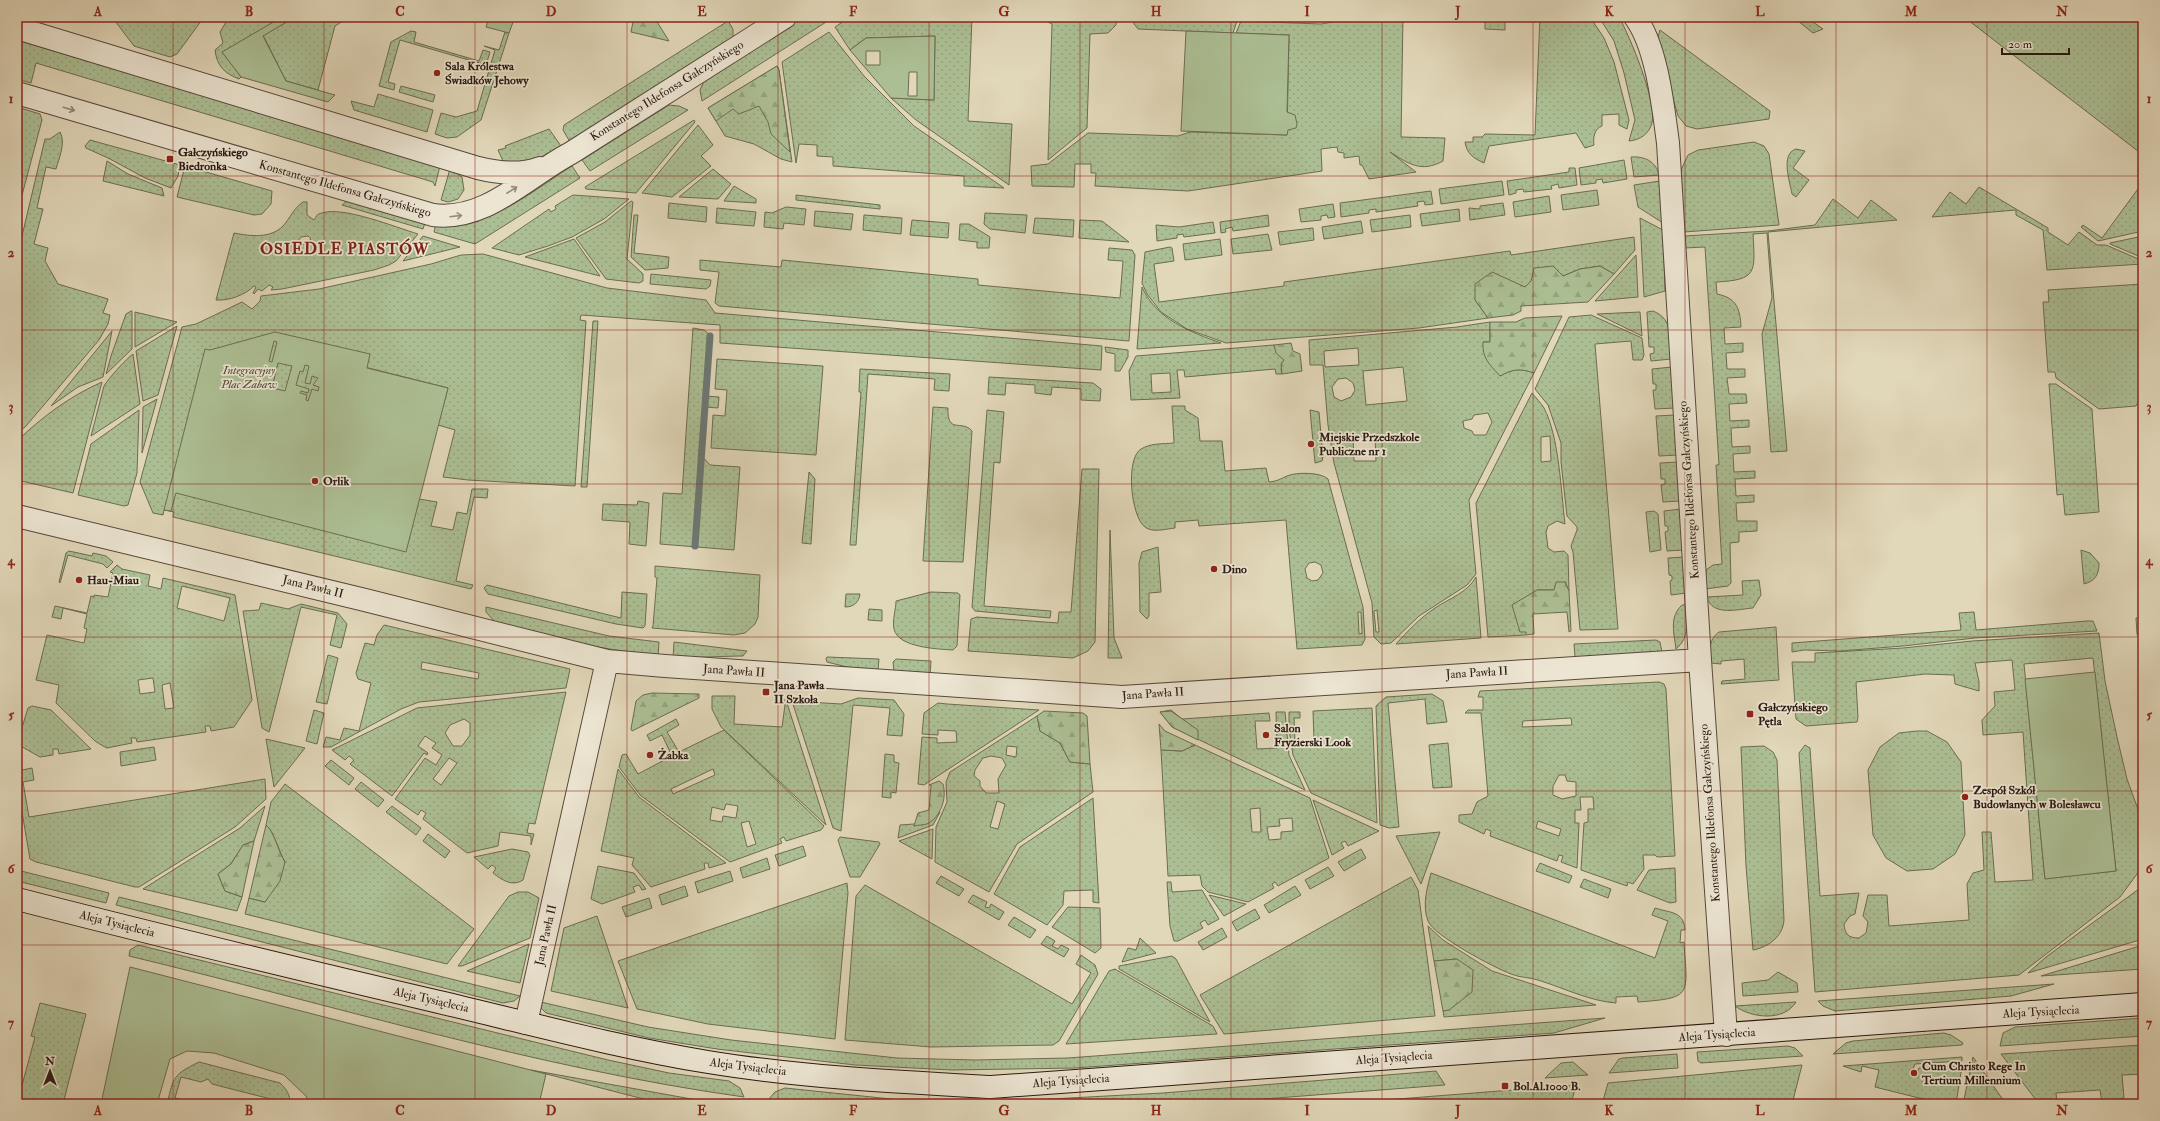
<svg xmlns="http://www.w3.org/2000/svg" width="2160" height="1121" viewBox="0 0 2160 1121" font-family="'IM FELL Double Pica',serif">
<style>
.grass{fill:url(#grass-dots);stroke:#6c6c53;fill-rule:evenodd}
.forest{fill:url(#forest-firs);stroke:#6c6c53}
.green{fill:#acbf94;stroke:#6c6c53;fill-rule:evenodd}
.lines{fill:none;stroke-linecap:round;stroke-linejoin:round}
.stream{stroke:#6b7874;stroke-width:7}
.street-casing{stroke:#58483c;stroke-width:24}
.secondary-casing{stroke:#2b1912;stroke-width:24}
.street{stroke:#ece5d2;stroke-width:22}
.secondary{stroke:#ece5d2;stroke-width:22}
.oneway{stroke:#95897c}
.grid{fill:none;stroke:#8f2418;stroke-width:1;stroke-opacity:0.55}
.poi-dot{fill:#8f2418;stroke:#ece5d2;stroke-width:1.5}
.labels{text-anchor:middle;dominant-baseline:central;stroke-width:3.5;stroke-linejoin:round;paint-order:stroke}
.poi-label{font-size:12px;font-weight:bold;fill:#2b1912;stroke:#ece5d2;text-anchor:start}
.street-label{font-size:12px;fill:#2b1912;stroke:#ece5d2}
.park-label{font-size:12px;font-style:italic;fill:#524b39;stroke:#ece5d2}
.district-label{font-size:16px;font-weight:bold;letter-spacing:1px;fill:#7a1f14;stroke:#ece5d2}
.neatline{fill:none;stroke:#8f2418;stroke-width:1.5}
.grid-label{font-size:13px;text-anchor:middle;font-weight:bold;fill:#8f2418}
</style>
<defs>
<pattern id="grass-dots" width="8" height="8" patternUnits="userSpaceOnUse"><rect width="8" height="8" fill="#acbf94"/><path d="M2 2h.1M6 6h.1" fill="none" stroke="#94a47f" stroke-width="1.8" stroke-linecap="round"/></pattern>
<pattern id="forest-firs" width="22" height="20" patternUnits="userSpaceOnUse"><rect width="22" height="20" fill="#acbf94"/><path d="M5 1l3.5 6h-7zM16 11l3.5 6h-7z" fill="#94a47f"/></pattern>
</defs>
<rect width="100%" height="100%" fill="#e1d7b9"/>
<filter id="stains"><feTurbulence type="fractalNoise" baseFrequency=".005" numOctaves="4"/><feColorMatrix values="0 0 0 0 .2 0 0 0 0 .09 0 0 0 0 .02 0 0 0 .5 -.17"/></filter>
<radialGradient id="worn" r=".72"><stop offset=".6" stop-color="#630" stop-opacity="0"/><stop offset="1" stop-color="#630" stop-opacity=".3"/></radialGradient>
<path class="grass" d="M112 17H204L177 54 170 57 134 46Z
M229 17H283L223 52 241 77 239 79C224 73 217 66 215 50L223 43 220 32Z
M295 17H349L335 26 318 90 286 81 263 35Z
M803 17H834L702 101 700 90 704 81Z
M850 17H972L968 121 1012 124 1009 185 916 120 891 98 934 100 935 36 866 38 850 50 835 27Z
M1038 17H1117L1116 25 1108 33 1090 34 1087 128 1048 160 1052 24Z
M1134 17 1237 21 1233 33 1138 29 1134 24Z
M1351 17H1403L1401 137 1445 138 1443 161C1421 173 1409 164 1390 152L1416 172 1369 179 1362 165H1360L1359 156 1344 158V153L1338 152 1337 147 1321 149 1322 171 1188 191 1095 186 1096 173H1091V164H1075L1074 187 1032 186 1031 166 1048 164 1088 133 1178 136 1190 132 1287 135 1289 35 1236 33 1241 21 1321 24 1351 19Z
M1485 17H1505V30L1485 29Z
M1540 17H1590L1604 38 1614 62 1629 120 1627 129 1619 125V114L1602 115V126C1594 129 1593 138 1594 145L1585 148 1576 133 1489 146 1484 163C1473 158 1467 154 1465 142H1473V137H1482L1485 134 1535 135Z
M1599 17H1619C1630 37 1657 101 1652 123 1649 134 1640 140 1629 141L1635 120 1624 73 1614 41Z
M1793 17H1806L1823 29 1813 33Z
M1964 17H2143V155Z
M728 21 733 29V37L570 142 563 130 564 125Z
M1660 30 1770 111 1769 119 1697 129 1686 126 1678 116 1657 40Z
M411 31 416 32 414 42 479 61 483 50 490 52 486 65 400 40 388 82 395 84 394 90 379 86 391 42Z
M505 32 509 33 481 120 457 137 447 138 435 134 441 113 456 117 477 111 495 50 484 46 499 50Z
M829 32 864 76 914 126 1004 188 964 186V176L833 166V157L817 156V145L799 144 796 163 782 62Z
M17 40 440 166 435 186 433 182 36 63 31 83 17 79Z
M777 66 779 70 792 162 781 159 754 144 725 136 708 108Z
M401 86 435 95 433 102 399 92Z
M378 94 433 110 427 132 354 110 351 101 374 107Z
M669 105 679 106 688 110 590 171 582 160Z
M17 107 40 114 42 120 17 214Z
M694 120 695 122 636 193 586 189 585 187Z
M698 125 713 145 701 156 711 166 672 197 642 193Z
M549 129 561 146 531 163 503 161 498 150 506 148 505 146Z
M60 132C66 143 59 158 56 169L46 167 37 208 43 209 34 244 48 248 45 261 58 284 108 299 103 313 110 315 108 324 99 340 26 426 17 434V257L45 139H50Z
M90 140 180 165 178 176 171 188 145 178 110 159 86 148 85 146Z
M1754 142 1764 146 1769 154 1779 225 1684 232 1681 170 1688 155 1698 150Z
M1796 149 1805 151 1793 168 1809 180 1796 197 1792 194C1790 182 1780 154 1796 149Z
M1631 157C1644 156 1656 161 1659 175L1634 177Z
M1624 160 1627 179 1603 183 1602 179 1596 180V183L1581 185 1579 168Z
M107 161 128 174 162 188 164 196 103 181Z
M185 166 272 191 271 204 262 214 254 215 177 197Z
M572 166 580 178 475 244 434 232 436 223C450 224 463 226 476 221 511 210 542 185 572 166Z
M1569 168H1575L1577 185 1559 188 1558 184 1551 186 1552 189 1524 192 1523 189 1516 190V193L1509 195 1507 181 1569 172Z
M450 169 462 177 464 190 458 199 448 202 441 200Z
M713 169 731 184 718 199 679 197Z
M1502 181 1504 195 1441 204 1439 189Z
M1660 181 1663 223 1638 207 1634 185Z
M2143 182V231L2098 241 2081 227 2083 225 2102 238Z
M734 186 756 199V203L724 201Z
M1979 187 2048 228V232L2068 245 2079 232 2097 245H2106L2143 261V264L2047 270 2043 230 2016 215V210L1932 217 1950 192 1966 204Z
M1597 190 1599 205 1563 210 1561 195Z
M1431 191 1433 204 1425 205 1424 201 1417 202 1418 206 1376 212V209L1369 210V213L1341 217 1340 203Z
M573 195 629 199 604 219 572 237 548 246 519 255 492 248 549 209 551 212 556 209 555 206Z
M796 195 880 205V209L796 200Z
M1549 196 1551 212 1515 217 1513 202Z
M1833 199 1858 218 1871 200 1897 220 1768 232 1787 451 1771 452 1762 334 1772 298 1767 233 1753 234C1755 272 1758 280 1716 282L1717 294C1737 298 1740 309 1741 327L1724 328 1725 344 1743 343V352L1726 353 1727 369H1745V377L1727 378 1729 394H1746L1747 403 1729 404 1730 421 1749 420V427L1731 428 1732 447 1750 446V453L1733 454 1734 472 1755 471V478L1735 479 1736 496 1754 495V502L1736 503 1737 521H1757V531L1739 532V542L1730 543 1731 583 1728 586 1705 589 1706 570 1713 565 1722 564 1716 465H1719L1718 449 1705 247 1684 248V236L1768 231 1815 225Z
M348 200 426 220 423 229 342 205Z
M631 201 633 202 627 259 643 274V281L639 283 606 279 576 238 605 222Z
M303 202H307V215L314 220C317 216 316 214 322 213 343 206 395 227 418 234L396 261 389 265 374 270 282 289 271 290 273 287 269 285 262 291 258 289 254 294 253 293 256 287 254 286C245 295 229 301 216 300L234 233C250 236 270 239 283 226 290 218 294 208 303 202ZM308 236 311 239 304 245 298 241 301 237Z
M669 203 707 207 706 222 668 218Z
M1503 203 1505 215 1470 220 1469 208 1480 209V206Z
M1333 204 1335 217 1328 218 1327 215 1321 216V220L1301 222 1299 209Z
M786 207 806 209 804 225 784 223 783 229 764 227 765 212 772 213Z
M717 208 756 212 754 226 716 223Z
M1459 209 1460 221 1422 226 1420 214Z
M815 211 853 214 851 230 814 226Z
M985 213 1027 215 1025 233 990 229 984 224Z
M634 215H638L634 253 669 257 668 268 645 270 631 257Z
M864 215 902 218 901 234 863 230Z
M1268 215 1269 226 1233 231 1232 227 1225 229 1226 232 1221 233 1220 222Z
M1410 215 1411 227 1372 232 1370 220Z
M1035 218 1074 220 1073 237 1033 233Z
M1640 218 1663 230 1665 291 1644 297Z
M912 220 949 223 948 238 910 235Z
M1080 220 1102 221 1129 242 1079 238Z
M1361 221 1363 233 1324 239 1322 227Z
M1213 222 1215 233 1184 237 1183 234 1177 235V238L1157 241 1156 225 1179 227Z
M960 224H969L990 237 989 248H977V242L959 240Z
M1313 228 1314 240 1280 245 1278 232Z
M1268 234 1272 250 1233 254 1231 239Z
M423 236 460 247 403 261Z
M2143 236V258L2110 244V243Z
M1634 237 1635 250 1614 274 1600 266 1580 269 1563 276 1531 281 1525 287 1475 300 1488 318 1419 328 1226 343 1187 329 1161 312 1147 294 1142 283 1145 252 1170 247 1172 248 1174 261 1154 264 1159 302 1284 286V282L1510 251 1511 255Z
M574 239 600 276 525 257Z
M1220 239 1222 255 1185 260 1183 244Z
M1109 248 1132 250 1135 255 1129 341 719 306 715 303 719 272 700 270V260L781 267 782 260 978 279V285L1120 298 1123 261 1108 260Z
M483 254 607 288 706 300 715 313 1102 346 1101 370 720 343V325L581 315 580 320 586 321 575 486 468 480 443 477 455 430 438 425 448 388 341 361 406 550 419 499 437 502 431 526 453 530 457 512 467 514 472 489H488L487 498 474 497 456 581 473 585 471 589 173 517 174 512 164 510 163 515 153 513 140 482 182 327 196 324 242 302 252 309 260 301 261 296 319 289 431 264 461 255Z
M1636 255 1638 297 1595 301Z
M651 274 711 280 710 286 706 289 650 284Z
M2143 284V393L2136 406 2099 409 2056 378 2055 372H2048L2043 302H2049L2048 290Z
M1142 287C1156 319 1190 332 1221 343L1137 349Z
M131 311H132V349L106 374 111 356 126 314Z
M1653 311C1674 319 1670 340 1671 359L1651 361 1650 354 1654 353V347H1649L1647 312Z
M135 312 177 322 135 347Z
M1640 312 1642 336 1597 314Z
M1591 315 1642 338 1644 355 1642 360H1633L1631 341 1595 344 1618 629 1580 630 1573 552 1571 546 1577 530V527L1567 516 1561 462V443L1548 405 1535 389 1569 317Z
M593 321H598L587 487H581Z
M1490 322V342H1483L1500 376C1513 369 1520 368 1534 373L1469 500 1476 574 1467 585 1419 616 1391 643 1381 644 1374 637 1372 603 1334 463 1328 425 1323 365H1310L1309 340 1457 327ZM1358 348 1359 365 1325 367 1324 351ZM1403 367 1407 401 1366 405 1363 371ZM1346 378 1353 383 1355 390 1351 397 1341 401 1334 397 1332 387 1338 379ZM1488 413 1492 422 1486 435H1474L1472 431 1464 428 1463 421 1472 419 1474 415ZM1375 436 1376 461H1354L1353 437ZM1377 610 1379 632H1376L1374 611Z
M177 326 158 395 143 401 136 351Z
M693 328 704 330 710 335 706 396 719 397 718 408 705 407 702 456 710 465 740 467 734 550 660 544 663 493 682 494Z
M112 331 103 377 78 387 51 406Z
M1274 345 1284 360 1281 369 1282 374H1276L1275 369 1185 377 1184 370H1177L1180 398 1131 400 1129 371 1136 356ZM1170 373 1171 392 1152 393 1151 374Z
M1105 347 1128 350V357L1120 371H1115V354L1106 352Z
M133 354 140 404 91 436 104 386C108 379 126 359 133 354Z
M717 359 823 366 816 455 711 448 713 415 725 416 727 390 715 389Z
M1672 367 1675 408 1655 409 1653 390H1656V384H1653L1652 369Z
M860 369 950 374 949 391 934 390 935 379 868 374 856 545H850L861 392H859Z
M989 377 1093 383 1101 389 1100 401 1081 400V389L1052 387 1051 395 1035 393V385L1006 383 1005 395 988 394Z
M102 382 73 493 17 480V441C42 417 70 396 102 382Z
M2049 384H2056L2092 409 2099 512 2065 515 2063 494 2057 495Z
M1532 393C1536 398 1541 403 1544 408 1559 436 1561 491 1565 524L1557 521 1548 526 1546 532 1548 548 1554 552 1564 551 1568 555 1569 591 1565 582 1554 590H1537L1526 635 1488 637 1476 503ZM1550 436 1551 461 1541 462V437Z
M157 399 142 453 143 407Z
M1172 406H1185V410L1198 418 1200 441H1222L1225 471 1266 468 1269 482C1278 481 1280 479 1287 476 1296 472 1321 472 1328 479L1363 607 1365 639 1362 645 1297 649 1286 520 1199 526 1198 520 1175 522V528C1166 529 1152 533 1145 527 1131 517 1125 459 1141 449 1151 443 1163 444 1174 443ZM1315 562 1321 565 1323 573 1318 580 1312 581 1307 578 1305 569 1309 563ZM1358 612H1361L1362 633 1359 634Z
M933 407 948 408C947 435 962 419 972 431L963 562 923 561Z
M139 410 137 473 128 505 124 506 78 495 91 444Z
M987 410 1004 412 1000 463 994 462 984 606 1051 611 1050 618 975 611 972 607Z
M1310 410 1319 412 1323 457 1322 461 1315 463Z
M1675 415 1678 455 1659 456 1656 416Z
M1678 462 1680 501 1663 502 1661 485 1665 484V479H1661L1660 463Z
M1082 469H1099L1095 642 1088 651 1073 658 968 651 971 619 977 617 1058 623 1059 612H1071Z
M809 472 815 479 811 544 802 543Z
M638 501 649 503 646 546 629 544 630 522 602 520 603 504 637 505Z
M1681 509 1684 550 1667 551 1665 532 1668 531V526H1665L1664 511Z
M1654 511 1658 514 1661 550 1650 552 1646 512Z
M1110 530 1114 638 1122 658H1108Z
M1158 547 1161 592 1149 593V616L1147 619 1140 612 1139 563 1142 552Z
M2081 550 2090 553 2099 563C2099 575 2095 581 2084 584Z
M69 551 92 556 93 553 106 556 113 562 107 568 103 564 68 555 60 583 59 582 66 553Z
M1683 557 1686 593 1671 595 1670 581 1672 580V576L1669 575 1668 558Z
M117 565 122 569 150 575 148 586 161 589 163 578 235 595 252 700 234 727 211 731 210 726H205L206 732 137 742 136 738H131L132 743 107 748 103 746 95 741 56 703 59 685 36 680 47 635 84 643 87 629 84 628 87 614 63 608 61 619 52 617 55 606 87 613 91 596 94 597V595L108 597 113 573 110 572ZM182 586 230 598 224 621 177 608ZM153 678 155 692 140 694 138 680ZM170 683 174 708 165 709 162 685Z
M655 566 760 575 758 617 755 624 745 633 734 635 652 628 653 626 657 578 655 577Z
M1476 577 1481 638 1396 644C1408 631 1420 618 1435 608 1450 598 1467 593 1476 577Z
M1759 580 1761 595 1753 608C1739 609 1712 617 1707 597L1743 595 1742 581Z
M487 585 621 618 622 592 647 594 645 626 643 628 616 624 488 594 484 588Z
M931 592 958 593 960 595 957 646 953 650C939 649 898 648 894 629 892 621 896 609 896 601Z
M846 594H860C859 602 854 607 845 607Z
M261 603 288 609 301 604 338 613 347 624 341 648 330 645 337 615 301 607 269 732 262 728 243 611 259 610Z
M1682 605H1686C1687 622 1690 637 1676 649 1674 633 1669 617 1682 605Z
M486 607 609 636 659 642 658 657 598 647 509 627 494 621 486 612Z
M869 609 882 610V621L868 620Z
M1974 612 1976 630 2087 621H2093L2097 631 1975 638 1903 646 1840 651 1804 650 1792 652V643L1961 630 1959 613Z
M2143 617V640L2140 639 2137 634 2136 618Z
M384 625 570 669 566 688 419 702 401 709 331 747H323L326 737 340 740 344 728 359 731 371 683 358 679 356 673 365 643 374 645 377 635ZM422 662 479 673 478 679 421 669Z
M1776 627 1779 680 1721 684 1722 681 1745 679 1744 659 1721 661V664L1711 663C1710 650 1708 640 1719 632Z
M2099 633 2105 681 2117 737 2127 779 2143 823V857L2141 864 2137 874 2120 897 2019 975 1815 992 1799 753 1805 745 1810 748 1820 896 1859 893 1855 914 1850 916 1844 924C1845 934 1848 938 1859 938L1866 933 1868 922 1863 916 1868 895H1887L1889 926 1969 920 1967 884 1973 873 1984 870 1982 832H1991L1995 882 2033 880 2023 732 1983 735 1982 720 1995 706 1994 692 2015 690 2012 660 1975 663 1979 682V691L1955 684 1954 675 1925 674 1856 682 1858 717 1857 722 1806 726 1796 719 1792 662H1815V653L1903 648 1972 641ZM2093 658 2116 871 2045 878 2024 664Z
M1656 640 1660 642 1662 652 1575 657 1574 644Z
M674 642 747 651 743 656H739L673 658Z
M328 655 338 658 327 704 316 702Z
M827 657 879 659 878 670 867 672 827 662 826 659Z
M896 659 931 661 930 676 894 671 893 662Z
M1659 682 1664 684 1666 689 1675 856 1657 857 1655 855H1643L1644 869 1633 884 1628 882 1627 886 1581 870 1584 823 1588 822V809H1594L1593 797H1580L1581 810H1575V823H1579L1577 868 1561 862 1563 856 1559 855 1557 861 1490 836 1491 831 1486 829 1484 834 1459 822V815L1472 814 1477 802 1488 796 1481 713H1465L1468 710H1483V697H1478L1480 691ZM1571 718 1572 725 1522 727 1523 721ZM1559 775H1565L1567 781 1576 782V796L1562 799 1553 795V786ZM1538 821 1561 829 1559 836 1536 828Z
M566 692 535 824 529 823 527 833 534 834 531 845V836L500 832 498 846 467 853 423 819 426 813 421 810 418 815 395 799 425 758 436 765 442 755 432 748 436 743 425 736 418 746 428 753 427 755 424 753 392 796 350 764 354 760 349 756 345 760 332 750 417 708ZM464 719 470 723V735L462 746H453L445 733 450 725ZM449 758 457 763 441 785 433 779Z
M1432 694 1443 701 1447 722 1427 724 1425 699 1388 703 1399 827 1389 828 1380 825 1376 706 1386 697Z
M712 696H735L734 724 782 727 785 705 782 703V700H786L826 825 721 727 712 709Z
M858 698 894 700 904 714 902 736 887 735 890 708 853 705 841 831 833 828 792 701 841 704Z
M938 703 947 704 1039 710 924 785 918 784 922 737 937 738V743L957 742 956 731 938 730V735L922 734 924 713Z
M32 706 51 710 91 749 59 754 58 749H53V755L40 757 17 744 28 708Z
M1372 708 1377 823 1311 793 1293 755 1289 729V712H1300V718H1294L1295 742 1314 741 1313 711Z
M314 710 324 713 317 744 306 741Z
M1171 710 1182 719 1269 713 1270 721H1255L1257 749 1277 748 1276 712H1285L1289 755 1305 790 1172 727 1160 712Z
M1037 716 1040 731 1060 743 1070 762 1090 764 1093 792 1017 844 989 892 935 862 936 827 947 802 946 782 950 772ZM1007 746 1017 747 1016 757 1006 755ZM991 756 1002 758 1006 765 998 779 999 793H986L980 786V781L974 776 975 770 983 758ZM997 801 1005 804 998 829 990 827Z
M676 719 679 725 667 732 679 752 724 730 824 826 821 830 786 841 784 837 780 839 782 843 730 862 640 795 619 767 622 755 626 754 638 774 672 756 662 735 650 741 647 735ZM713 769 715 775 673 794 671 789ZM726 804 738 806 736 818 723 816 722 822 710 820 712 807 724 810ZM749 821 756 844 747 847 741 823Z
M1917 731H1927L1947 742 1961 762 1965 835 1955 854 1933 869 1907 871 1886 858 1873 835 1868 770 1880 747 1899 733Z
M266 739 305 748 274 787Z
M1448 743 1452 787 1433 788 1429 745Z
M1195 745 1310 798 1329 858 1278 886 1275 882 1272 884 1274 888 1248 902 1208 892 1202 886 1200 875 1168 876 1161 750 1182 751ZM1260 808 1261 832H1252L1250 809ZM1292 818 1293 831 1281 832V839L1269 840 1267 827 1280 826 1279 819Z
M1764 746 1773 752 1777 760 1784 920C1783 936 1769 947 1753 950L1746 866 1741 747Z
M154 747 156 760 121 766 120 752Z
M885 754 894 755V762L899 763 896 793 891 792V798L882 797Z
M331 760 354 778 349 785 325 766Z
M32 768 34 780 23 782 29 817 265 779 266 799 235 827 139 887H135L36 862 30 859 17 783V771Z
M618 769 639 797 726 863 709 868 708 863H704L705 869 651 887 632 865 634 858 601 851Z
M361 782 384 800 378 807 355 789Z
M285 784 474 929 447 964 245 914 249 898 265 902 285 862C278 850 274 831 266 825L271 802Z
M1093 798 1099 903 1093 902V890L1064 891 1063 905 1047 925 994 894 1020 847Z
M1313 800 1379 831 1348 846 1345 841 1341 843 1344 848 1332 855Z
M265 806 254 841 243 845 231 864 218 874 225 891 242 897 237 911 143 889 240 828Z
M392 806 421 828 416 835 386 812Z
M940 812 933 825 898 838 900 825 928 823Z
M17 828 21 855 19 857H17Z
M933 829 932 859 899 841Z
M1440 832 1421 884 1396 836Z
M428 834 450 851 445 858 423 841Z
M840 837 879 842 880 844 860 877H850L838 840Z
M803 846 806 856 779 866 775 855Z
M512 849 528 852 530 855 523 880C512 887 502 880 493 873L496 868 492 865 488 869 474 857Z
M1361 849 1366 858 1344 871 1338 862Z
M767 858 770 869 743 878 740 868Z
M1540 863 1572 876 1569 883 1536 871Z
M598 866 634 873 646 889 642 890 639 885 633 887 635 892 602 904 591 899Z
M1328 867 1334 876 1310 889 1305 880Z
M1675 868 1676 902 1670 903 1637 890 1649 870Z
M17 870 109 893 106 903 17 881Z
M730 871 733 881 698 893 695 882Z
M1431 873 1655 958 1668 921 1652 915 1655 908C1670 913 1684 911 1685 930H1681L1680 943 1684 942C1687 995 1694 998 1638 1002L1637 996 1616 997V1003C1590 1001 1566 989 1541 981 1531 977 1520 978 1511 974 1495 968 1434 936 1428 921 1422 905 1427 889 1431 873Z
M941 876 964 889 959 896 936 883Z
M1411 877 1418 890 1435 1016 1224 1034 1200 995Z
M1584 879 1611 889 1608 898 1580 887Z
M1167 882H1171L1172 892 1202 890 1219 919 1208 925 1205 920 1200 923 1203 928 1178 941H1174L1170 926Z
M847 883 848 893 835 1039 708 1024 637 1009 618 961Z
M865 885 1072 1004 1091 973 1076 964 1081 955 1095 965 1098 974 1059 1041 1053 1045 931 1047 845 1040 856 896Z
M685 886 688 896 662 905 659 895Z
M1295 886 1301 895 1269 913 1264 905Z
M2143 886V939L2028 973 2046 957Z
M518 892H528L539 898 530 938 462 966H458L509 896Z
M973 895 987 902 985 907 989 908 991 904 1004 912 999 920 968 902Z
M1209 895 1246 904 1224 916Z
M119 897 520 996 514 1001 503 1003 116 905Z
M649 898 652 908 626 917 622 907Z
M1068 907 1100 908 1101 948 1095 953 1052 927Z
M1255 909 1260 918 1237 931 1232 922Z
M597 916 628 1008 551 991 564 928Z
M1014 917 1036 930 1030 938 1008 925Z
M1428 926 1443 940 1492 971 1596 1005 1444 1017 1443 1011 1449 1010 1457 959 1434 961Z
M1222 928 1227 937 1203 950 1198 942Z
M1047 936 1055 941 1052 946 1058 949 1061 945 1069 949 1064 957 1041 944Z
M1140 938 1156 953 1122 962 1128 948 1136 950Z
M529 944 520 983 467 971Z
M138 945 608 1060 669 1073 729 1081 740 1088 744 1097C536 1068 333 1005 129 956L130 950Z
M2143 945V969L2041 976Z
M1172 956 1176 959 1210 1022 1119 969V966Z
M1115 969 1213 1026 1217 1034 1066 1044 1109 971Z
M1778 972 1797 983 1798 992 1743 996 1742 983 1768 980Z
M2054 984 2011 996 1835 1011 1823 1006 1818 1001Z
M541 1002 648 1027 731 1040 897 1058 975 1060 1068 1058 1605 1018 1554 1033 1075 1068 952 1070 855 1065 717 1049 649 1038 546 1013 541 1008Z
M1796 1002C1784 1022 1751 1018 1735 1006Z
M40 1003 86 1014 63 1104H17L35 1037 31 1036Z
M2143 1018V1036L2000 1046 2003 1033 2015 1027Z
M1944 1033 1951 1035 1963 1043 1962 1045 1833 1054 1846 1043 1853 1041Z
M2143 1045V1074L2122 1075 2124 1098 2102 1103 2100 1090 2056 1093 2057 1104H2046L2036 1100 2001 1054Z
M1788 1046 1795 1048 1803 1056 1701 1063 1698 1061 1697 1052Z
M1677 1054 1678 1068 1609 1073 1619 1059 1623 1058Z
M1962 1057V1061L1915 1064 1911 1074 1916 1075 1919 1068 1962 1066 1956 1104H1943L1875 1087 1879 1070 1862 1066 1861 1072 1843 1066Z
M1973 1057 2006 1104H1963Z
M199 1062 280 1083C287 1090 290 1094 290 1104L212 1084 208 1079 201 1082 181 1077 175 1098 179 1099 178 1104H167C174 1076 173 1075 199 1062Z
M1573 1062 1588 1075 1545 1078 1561 1063Z
M1802 1065 1792 1104H1602L1608 1083Z
M531 1070 719 1104H663Z
M1436 1071 1445 1085 1199 1104H799L768 1100 775 1092 785 1088 920 1102H994L1163 1093Z
M1576 1085 1571 1104H1334Z"/>
<path class="forest" d="M634 17H654L669 41 631 32Z
M777 66 779 70 790 152 771 134 768 122 759 106 739 114 733 109 716 121 708 108Z
M1553 266 1563 276 1580 269 1600 266 1614 274 1588 302 1521 306V311L1513 315 1488 318 1475 300V284L1492 272 1525 287 1531 281 1534 268Z
M1562 316 1534 373C1520 368 1513 369 1500 376 1489 364 1482 358 1483 342H1490V322H1516L1525 318Z
M1291 343 1293 351 1300 354 1302 371 1282 374 1281 364 1284 360 1276 353 1274 345Z
M1556 582H1565L1569 591 1571 631 1569 632 1567 612 1533 614 1534 634 1526 635V632H1520L1512 605 1537 590H1554Z
M652 693 699 694V698L632 731 631 729 636 701 643 695Z
M1044 711 1083 713 1087 716 1090 764 1070 762 1060 743 1040 731 1037 716Z
M1171 711 1198 730V740L1172 727 1160 712Z
M1159 724 1165 731 1195 745 1182 751 1161 750Z
M939 781 943 784C947 798 941 817 927 824 924 825 918 825 914 826L918 813 929 810 931 785H929Z
M266 825C274 831 278 851 285 862L280 881 265 902 249 898Z
M254 841 242 897 225 891 218 874 231 864 243 845Z
M1457 959 1473 970 1472 992 1449 1010 1443 1011 1434 961Z"/>
<path class="green" d="M282 17H295L263 36 286 81 335 95 328 102 241 77 222 52Z
M489 17H515L509 33 486 27Z
M1186 31 1289 35 1287 112 1295 115 1297 124 1296 128 1288 130 1287 135 1181 131Z
M935 36 934 100 891 98 850 50 866 38ZM866 51H880V65H866ZM909 72H917V96H908Z
M275 332 370 354 367 368 448 388 406 552 176 493 171 511 164 510 205 349 210 350ZM274 341 277 342 272 362 269 361ZM278 363 292 366 285 391 272 388ZM305 365 309 366 305 383 310 384 312 376 318 378 313 385 319 387 318 391 312 389 308 401 306 400 307 395 300 393 301 391 308 393 309 389 296 385 300 371 303 372Z
M2095 672 2116 871 2045 879 2025 679Z
M130 967 546 1074 539 1104H310L306 1096 284 1075 214 1053 187 1051 170 1059 157 1104H101Z"/>
<g class="lines">
<path class="stream" d="M695 546 710 336"/>
<g class="street-casing">
<path id="street" d="M1635 17C1657 47 1663 106 1668 143L1700 660 1726 1035
M17 28 478 168C498 173 521 175 540 168
M17 93 433 215C486 222 527 176 571 153L785 17
M17 516 365 600 607 661 665 666 1122 697 1700 660
M526 1023 607 661"/>
</g>
<g class="secondary-casing">
<path id="secondary" d="M17 899C157 935 298 969 439 1002 528 1023 617 1047 708 1062 799 1077 899 1082 991 1087L2143 1004"/>
</g>
<use href="#street" class="street"/>
<use href="#secondary" class="secondary"/>
</g>
<defs><path id="oneway-shaft" d="M-6 0H5M1.5-3L5.5 0L1.5 3" fill="none" stroke-width="1.6" stroke-linecap="round" stroke-linejoin="round"/></defs>
<g class="oneway">
<use href="#oneway-shaft" transform="translate(69 109) rotate(16)"/>
<use href="#oneway-shaft" transform="translate(512 190) rotate(-33)"/>
<use href="#oneway-shaft" transform="translate(456 216) rotate(-7)"/>
</g>
<path class="grid" d="M173 17V1104M324 17V1104M475 17V1104M627 17V1104M778 17V1104M929 17V1104M1080 17V1104M1231 17V1104M1382 17V1104M1533 17V1104M1685 17V1104M1836 17V1104M1987 17V1104M17 176H2143M17 330H2143M17 484H2143M17 637H2143M17 791H2143M17 945H2143"/>
<g class="poi-dot">
<circle cx="437" cy="73" r="4"/>
<rect x="166" y="155" width="8" height="8" rx="2"/>
<circle cx="1311" cy="444" r="4"/>
<circle cx="315" cy="481" r="4"/>
<circle cx="1214" cy="569" r="4"/>
<circle cx="79" cy="580" r="4"/>
<rect x="762" y="688" width="8" height="8" rx="2"/>
<rect x="1746" y="710" width="8" height="8" rx="2"/>
<circle cx="1266" cy="735" r="4"/>
<circle cx="650" cy="755" r="4"/>
<circle cx="1965" cy="797" r="4"/>
<circle cx="1914" cy="1073" r="4"/>
<rect x="1501" y="1082" width="8" height="8" rx="2"/>
</g>
<g class="labels">
<g class="poi-label">
<text x="445" y="66">Sala Królestwa<tspan x="445" dy="14">Świadków Jehowy</tspan></text>
<text x="178" y="152">Gałczyńskiego<tspan x="178" dy="14">Biedronka</tspan></text>
<text x="1319" y="437">Miejskie Przedszkole<tspan x="1319" dy="14">Publiczne nr 1</tspan></text>
<text x="323" y="481">Orlik</text>
<text x="1222" y="569">Dino</text>
<text x="87" y="580">Hau-Miau</text>
<text x="774" y="685">Jana Pawła<tspan x="774" dy="14">II Szkoła</tspan></text>
<text x="1758" y="707">Gałczyńskiego<tspan x="1758" dy="14">Pętla</tspan></text>
<text x="1274" y="728">Salon<tspan x="1274" dy="14">Fryzierski Look</tspan></text>
<text x="658" y="755">Żabka</text>
<text x="1973" y="790">Zespół Szkół<tspan x="1973" dy="14">Budowlanych w Bolesławcu</tspan></text>
<text x="1922" y="1066">Cum Christo Rege In<tspan x="1922" dy="14">Tertium Millennium</tspan></text>
<text x="1513" y="1086">Bol.Al.1000 B.</text>
</g>
<g class="street-label">
<text transform="translate(667 91) rotate(-32)">Konstantego Ildefonsa Gałczyńskiego</text>
<text transform="translate(345 189) rotate(16)">Konstantego Ildefonsa Gałczyńskiego</text>
<text transform="translate(1689 490) rotate(-94)">Konstantego Ildefonsa Gałczyńskiego</text>
<text transform="translate(313 587) rotate(14)">Jana Pawła II</text>
<text transform="translate(734 671) rotate(4)">Jana Pawła II</text>
<text transform="translate(1477 673) rotate(-3)">Jana Pawła II</text>
<text transform="translate(1153 694) rotate(-4)">Jana Pawła II</text>
<text transform="translate(1710 813) rotate(-94)">Konstantego Ildefonsa Gałczyńskiego</text>
<text transform="translate(117 924) rotate(14)">Aleja Tysiąclecia</text>
<text transform="translate(546 935) rotate(-77)">Jana Pawła II</text>
<text transform="translate(431 1000) rotate(13)">Aleja Tysiąclecia</text>
<text transform="translate(2041 1012) rotate(-3)">Aleja Tysiąclecia</text>
<text transform="translate(1717 1035) rotate(-4)">Aleja Tysiąclecia</text>
<text transform="translate(1394 1058) rotate(-4)">Aleja Tysiąclecia</text>
<text transform="translate(748 1067) rotate(7)">Aleja Tysiąclecia</text>
<text transform="translate(1071 1081) rotate(-4)">Aleja Tysiąclecia</text>
</g>
<g class="park-label">
<text x="249" y="370">Integracyjny<tspan x="249" dy="14">Plac Zabaw</tspan></text>
</g>
<g class="district-label">
<text x="345" y="249">OSIEDLE PIASTÓW</text>
</g>
</g>
<rect width="2160" height="1121" fill="none" stroke="#e1d7b9" stroke-width="44"/>
<g transform="translate(50 1071)" stroke="#ece5d2" stroke-width="3" paint-order="stroke">
<path d="M0-3L7 15L0 10L-7 15Z" fill="#2b1912"/>
<text y="-6" font-size="11" font-weight="bold" text-anchor="middle" fill="#2b1912">N</text>
</g>
<path d="M2002 48v6h67v-6" fill="none" stroke="#2b1912" stroke-width="2"/>
<text x="2008" y="48" font-size="12" fill="#2b1912" stroke="#ece5d2" stroke-width="3" paint-order="stroke">20 m</text>
<rect x="22" y="22" width="2116" height="1077" class="neatline"/>
<g class="grid-label">
<text x="98" y="16">A</text>
<text x="249" y="16">B</text>
<text x="400" y="16">C</text>
<text x="551" y="16">D</text>
<text x="702" y="16">E</text>
<text x="853" y="16">F</text>
<text x="1004" y="16">G</text>
<text x="1156" y="16">H</text>
<text x="1307" y="16">I</text>
<text x="1458" y="16">J</text>
<text x="1609" y="16">K</text>
<text x="1760" y="16">L</text>
<text x="1911" y="16">M</text>
<text x="2062" y="16">N</text>
<text x="11" y="103">1</text>
<text x="2149" y="103">1</text>
<text x="11" y="257">2</text>
<text x="2149" y="257">2</text>
<text x="11" y="411">3</text>
<text x="2149" y="411">3</text>
<text x="11" y="565">4</text>
<text x="2149" y="565">4</text>
<text x="11" y="719">5</text>
<text x="2149" y="719">5</text>
<text x="11" y="873">6</text>
<text x="2149" y="873">6</text>
<text x="11" y="1027">7</text>
<text x="2149" y="1027">7</text>
<text x="98" y="1115">A</text>
<text x="249" y="1115">B</text>
<text x="400" y="1115">C</text>
<text x="551" y="1115">D</text>
<text x="702" y="1115">E</text>
<text x="853" y="1115">F</text>
<text x="1004" y="1115">G</text>
<text x="1156" y="1115">H</text>
<text x="1307" y="1115">I</text>
<text x="1458" y="1115">J</text>
<text x="1609" y="1115">K</text>
<text x="1760" y="1115">L</text>
<text x="1911" y="1115">M</text>
<text x="2062" y="1115">N</text>
</g>
<rect width="100%" height="100%" filter="url(#stains)"/>
<rect width="100%" height="100%" fill="url(#worn)"/>
</svg>
